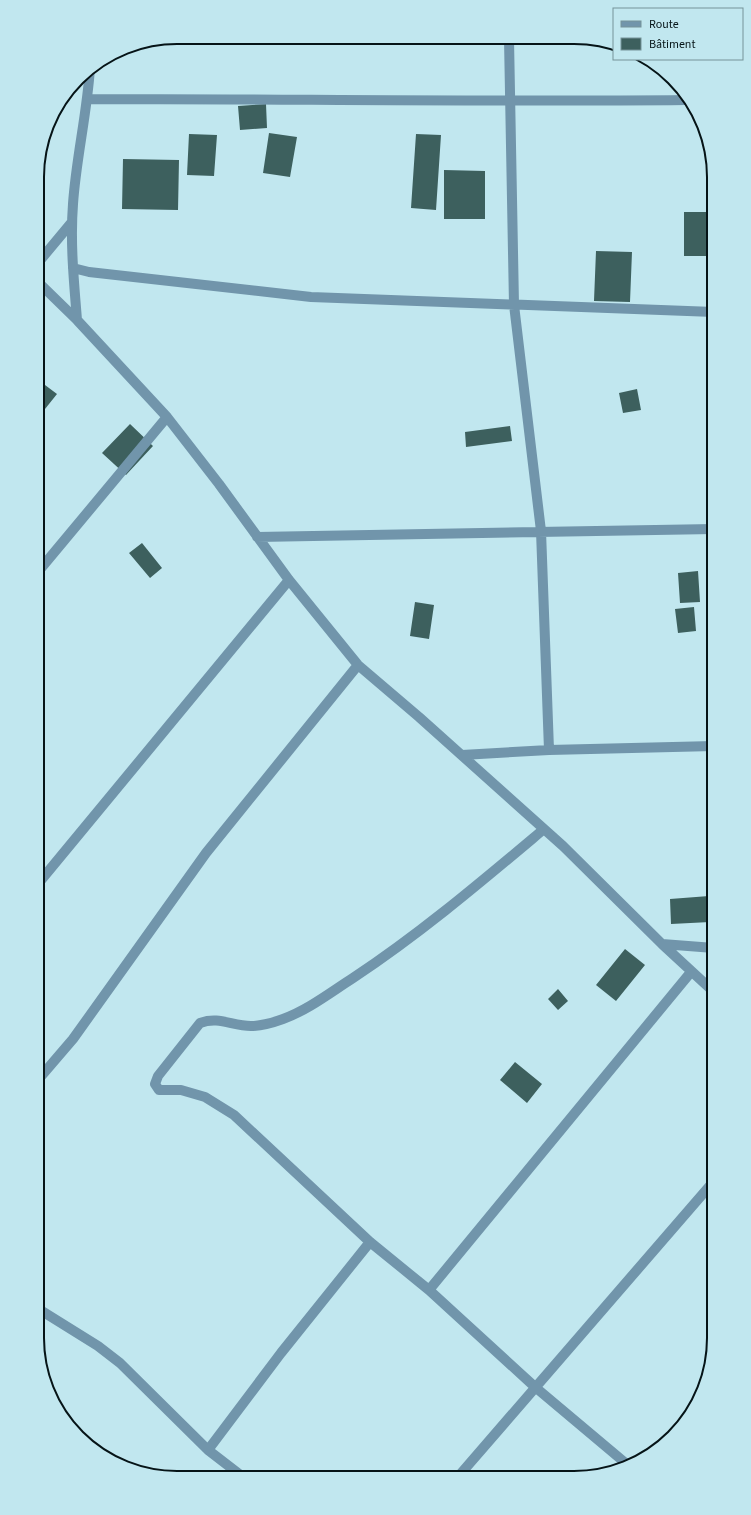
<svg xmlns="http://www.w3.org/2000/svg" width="751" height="1515" viewBox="0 0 751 1515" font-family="'Source Sans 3',sans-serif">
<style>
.building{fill:#3d605e}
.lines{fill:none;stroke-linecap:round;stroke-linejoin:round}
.street{stroke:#7195ab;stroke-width:10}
.rim{fill:none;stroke:#061417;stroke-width:2}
</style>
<rect width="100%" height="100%" fill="#c1e7ef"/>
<path class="building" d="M266 104 267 128 240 130 238 106Z
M269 133 297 137 290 177 263 173Z
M189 134 217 135 214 176 187 175Z
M416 134 441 135 436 210 411 208Z
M123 159 179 160 178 210 122 209Z
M444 170 485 171V219H444Z
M684 212H714V256H684Z
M596 251 632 252 630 302 594 301Z
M37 379 57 394 37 419Z
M637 389 641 410 623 413 619 393Z
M130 424 153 446 126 475 102 453Z
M510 426 512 441 466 447 465 432Z
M142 543 162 568 150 578 129 553Z
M698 571 700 602 680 603 678 573Z
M415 602 434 605 429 639 410 636Z
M694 607 696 631 678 633 675 609Z
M709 896 710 922 671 924 670 899Z
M625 949 645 965 616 1001 596 985Z
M558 989 568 1001 558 1010 548 999Z
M515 1062 542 1084 527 1103 500 1080Z"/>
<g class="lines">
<path class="street" d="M509 39 514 305 541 531 549 750
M88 99C287 99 486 102 686 100
M37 264 72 222
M73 268 89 272 311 297 714 312
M37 281 77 320 167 417 219 484 289 580 358 665 419 717 563 846 662 944 714 992
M77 320C74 282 70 243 73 204 76 159 87 114 90 68
M257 537 714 529
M37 573 167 417
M462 755 549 750 714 746
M544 829C482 881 421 933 353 978 331 992 308 1010 283 1019 272 1023 262 1026 251 1026 232 1026 219 1016 200 1023L158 1076 155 1084 159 1090H181L205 1097 234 1115 370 1242 429 1290 535 1387 629 1466
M37 885 289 580
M662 944 714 948
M37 1081 73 1039 206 853 358 665
M429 1290 691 972
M37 1308 98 1346 120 1363 208 1450 243 1477
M208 1450 281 1353 370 1242
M457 1478 714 1181"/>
</g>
<path d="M0 0H751V1515H0ZM177 44H574A133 133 0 0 1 707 177V1338A133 133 0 0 1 574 1471H177A133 133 0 0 1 44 1338V177A133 133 0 0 1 177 44Z" fill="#c1e7ef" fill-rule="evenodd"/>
<path class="rim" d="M177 44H574A133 133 0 0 1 707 177V1338A133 133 0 0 1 574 1471H177A133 133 0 0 1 44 1338V177A133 133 0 0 1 177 44Z"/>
<rect x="613" y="8" width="130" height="52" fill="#c1e7ef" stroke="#769399"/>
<rect x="621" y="21" width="20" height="6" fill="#7195ab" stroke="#769399"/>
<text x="649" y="28" font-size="12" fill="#061417">Route</text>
<rect x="621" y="38" width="20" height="12" fill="#3d605e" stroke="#769399"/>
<text x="649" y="48" font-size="12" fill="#061417">Bâtiment</text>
</svg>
